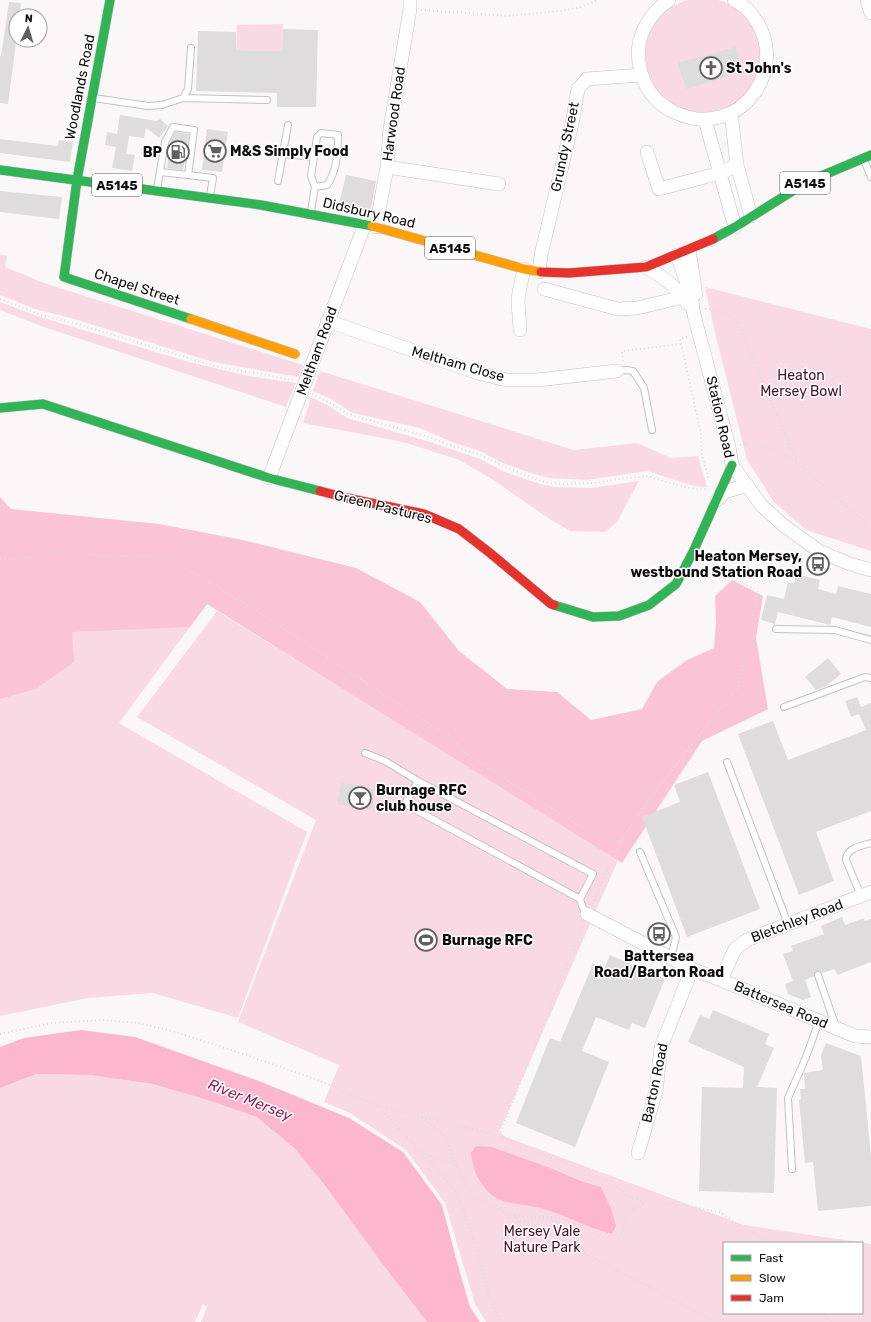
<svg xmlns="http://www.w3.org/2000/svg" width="871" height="1322" viewBox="0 0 871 1322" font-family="Rubik,sans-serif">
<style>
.green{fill:#f9dae4;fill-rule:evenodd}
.forest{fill:#fac3d6}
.water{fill:#fcb7cf}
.building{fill:#dedcdc}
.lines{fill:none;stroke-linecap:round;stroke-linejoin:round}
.lane-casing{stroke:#c4c1c2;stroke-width:8}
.street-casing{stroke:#c4c1c2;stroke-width:14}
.fast-casing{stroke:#c4c1c2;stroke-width:10}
.slow-casing{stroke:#c4c1c2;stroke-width:10}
.jam-casing{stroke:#c4c1c2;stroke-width:10}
.path{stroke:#ddd;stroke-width:2;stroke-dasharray:1 3;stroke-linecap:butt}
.lane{stroke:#fefefe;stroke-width:6}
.street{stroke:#fefefe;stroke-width:13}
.fast{stroke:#30b455;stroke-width:9}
.slow{stroke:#ff9f0a;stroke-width:9}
.jam{stroke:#e5322d;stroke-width:9}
.labels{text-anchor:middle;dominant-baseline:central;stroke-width:3;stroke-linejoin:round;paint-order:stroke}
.shield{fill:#fff;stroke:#565556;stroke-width:1}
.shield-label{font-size:13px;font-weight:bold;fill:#0e0c0d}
.poi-label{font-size:14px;font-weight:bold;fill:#0e0c0d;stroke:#fff;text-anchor:start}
.street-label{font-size:14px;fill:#0e0c0d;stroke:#fff}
.park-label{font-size:14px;fill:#4a102a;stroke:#fff}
.water-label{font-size:15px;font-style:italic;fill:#912254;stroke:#fff}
</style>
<rect width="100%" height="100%" fill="#fbf7f8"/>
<path class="green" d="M645 56a58 58 0 1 1 116 0a58 58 0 1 1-116 0Z
M283 24 282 51 236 50 237 25Z
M0 254 7 256 5 267 47 284 303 365 299 377 213 362 71 318 35 309 0 295Z
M705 287 871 329V551L806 530 774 502 747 460 716 337Z
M0 302 37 316 189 362 249 376 296 383 286 407 44 327 0 310Z
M320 371 574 450 637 443 671 458 698 456 707 487 694 486 647 471 587 480 549 478 531 473 500 462 480 451 452 442 420 428 353 413 331 399 313 391Z
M311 397 329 406 347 418 427 441 480 459 505 472 540 484 556 487 591 488 639 481 617 522 605 532 570 531 548 518 492 479 457 459 403 442 303 423Z
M32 574 207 604 119 723 307 832 238 1018 153 993 88 998 0 1016V687Z
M217 611 619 858 499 1132 506 1137 744 1225 871 1244V1322H486L475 1304 445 1203 406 1150 350 1113 324 1102 339 1065 238 1022 316 820 137 717ZM724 1243H862V1313H724Z
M37 1074 89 1075 153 1084 204 1099 257 1117 295 1149 323 1183 384 1266 427 1322H201L207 1307 203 1304 195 1322H0V1088Z"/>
<path class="forest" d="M0 497 11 509 159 524 243 540 356 568 420 602 459 651 507 689 557 692 591 720 642 709 657 682 687 660 714 648 716 622 715 596 732 580 763 596 756 638 768 709 702 741 622 863 207 604 190 627 72 632 74 662 36 689 0 699Z"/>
<path class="water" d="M81 1030 135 1037 259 1081 349 1118 403 1152 442 1205 457 1262 470 1307 480 1322H427L384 1266 323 1183 295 1149 257 1117 204 1099 153 1084 89 1075 37 1074 0 1088V1047L24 1038Z
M476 1146 492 1147 553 1169 581 1181 601 1187 611 1208 616 1226 612 1234C584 1227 559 1211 531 1206 519 1204 503 1203 493 1196 479 1185 473 1170 471 1153Z"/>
<path class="building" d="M9 2 21 3 19 16H16V43L8 104 0 103V56H1Z
M283 29 318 30 316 107H277V93L196 91 198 31 236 32V50L282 51Z
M736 47 743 72 686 89 678 63Z
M120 115 157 121 160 119 168 126 159 138 146 128 144 138 129 136 126 154 135 155 132 171 112 168 116 147 105 145 107 132 117 134Z
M207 129 228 132 222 172 202 170Z
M175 132 189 134 183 170 167 168 171 139Z
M0 139 58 146 59 140 73 142 70 162 0 153Z
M346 175 376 181 371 208 365 211 347 208V205L339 204Z
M0 191 62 197 59 219 0 212Z
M796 574 820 580 818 589 836 594 838 586 871 594V627L832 617 830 625 778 612 775 624 761 620 767 595 784 599 788 582 794 584Z
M828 658 841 674 825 687 816 690 805 677Z
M857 697 861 707 871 703V811L816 832 834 881 799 895 738 734 773 721 788 760 866 730 859 714 851 717 845 701Z
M708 772 760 909 687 937 642 817 680 802 674 785Z
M341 783 375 789 372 810 337 804Z
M842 917 845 925 864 918 865 921 871 919V962L837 975 835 969 822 973 819 971H816L814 974V976L805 980 811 997 803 1000 788 994 785 984 793 981 783 954 793 951 791 946 824 934 821 926Z
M610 955 665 979 645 1028 632 1023 629 1030 596 1017 582 1051 609 1062 575 1147 516 1123 550 1038 560 1042 593 964 604 969Z
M713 1010 769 1034 765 1044 774 1048 757 1087 777 1088 774 1193 699 1191 702 1087 743 1088 744 1067 688 1042 700 1015 709 1019Z
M826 1043 861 1056 871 1156V1206L818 1211 813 1162 805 1163 799 1100 801 1099 800 1089H805L804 1073 823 1070 821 1055Z"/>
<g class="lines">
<g class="lane-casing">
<path id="lane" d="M94 98 148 106 162 105 183 98 267 100
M183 98 188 89 191 48
M283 154 314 157
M864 160 871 177
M160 172 188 175
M278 181 288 125
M157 189 165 142 173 127 194 130 188 175 213 178 210 196
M311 211 315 187 311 176 317 137 321 133 338 135C338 152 337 171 327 185L315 187
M617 371 626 370 633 371 644 388 652 430
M776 629 835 630 871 640
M784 707 865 677 871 678
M365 753 385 761 418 781
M727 762 788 924
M640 852 676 937 671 958
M861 896 846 860C846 848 861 846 871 843
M580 899 405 804 418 781 593 874 580 899 582 906 587 914
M818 975 836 1027
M792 1169 788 1098 806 1057 819 1021"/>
</g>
<g class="street-casing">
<path id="street" d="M669 0C649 14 635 37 639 62 642 84 653 102 674 112 741 144 798 62 747 9 743 5 738 3 734 0
M867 1 871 13
M731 113 737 165 751 216
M705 120 735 227
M647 152 659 189 720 173 737 165
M387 167 499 184
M376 227 387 167 390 129 410 9V0
M689 250 695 287
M677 255 691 295 694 315 729 447 732 465 761 505 783 525 819 551 850 564 871 570
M646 267C662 276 677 287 687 303
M539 272 541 255 572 124 578 89 587 79 641 75
M544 289 618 309 637 308 696 294
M327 321 478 373 507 380H537L617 371
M520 330 518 301 519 292 524 269
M269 478 365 224
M717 500 725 492 747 485
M587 914 692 969 721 980 855 1036 871 1037
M721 980 735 949 747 940 871 892
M638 1153 656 1091 661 1047 692 969"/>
</g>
<g class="fast-casing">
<path id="fast" d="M110 0 77 180 64 277 191 319
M0 170 261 205 372 226
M713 239 735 227 807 182 871 155
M0 408 43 404 269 478 320 491
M554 605 593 617 619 616 649 605 676 584 693 552 732 465"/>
</g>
<g class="slow-casing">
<path id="slow" d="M372 226 524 269 541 272
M191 319 295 354"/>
</g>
<g class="jam-casing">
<path id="jam" d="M541 272 569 273 646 267 713 239
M320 491 347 498 424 514 459 529 490 553 551 604 554 605"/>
</g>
<path class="path" d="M421 10 507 16 560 11 581 7 598 0
M0 299 44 316 74 323 214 366 293 380
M705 309C719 310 728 314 738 323L797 462
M687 337 680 339 701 434 702 455 709 480
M623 361 622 351 681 344
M312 394 330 403 348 414 429 437 450 445 481 455 507 468 541 481 561 484 593 483 619 479 648 476 679 486 696 489H707
M740 445 755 443 775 450 797 462 871 528
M0 559 9 560 54 553 169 558 250 607 425 721 450 736 463 751 518 787 581 827 620 843
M592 904 620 843 655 791 738 687 758 592 704 559
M0 1034 52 1023 101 1020 139 1023 176 1032 246 1055 318 1080 378 1106 452 1186 462 1205 477 1249 488 1292 500 1322
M379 1106 499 1136 612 1182 627 1196 646 1202H664L720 1212 738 1225 773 1243
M422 1117 446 1138 456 1165
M499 1136 583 925
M423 1153 456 1165 472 1196 514 1216 716 1322
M515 1216 562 1218 606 1238H619L629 1212 646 1202
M862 1247H871
M822 1313 831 1322
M204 1322 206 1318"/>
<use href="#lane" class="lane"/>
<use href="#street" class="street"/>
<use href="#fast" class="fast"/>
<use href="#slow" class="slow"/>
<use href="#jam" class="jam"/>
</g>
<defs>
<g id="church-ring" transform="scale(1.15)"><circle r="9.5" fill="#fff" stroke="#615e5f" stroke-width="1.5"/><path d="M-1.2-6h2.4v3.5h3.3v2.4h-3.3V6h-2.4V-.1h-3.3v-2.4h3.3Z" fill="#615e5f"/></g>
<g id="supermarket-ring" transform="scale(1.15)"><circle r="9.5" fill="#fff" stroke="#615e5f" stroke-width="1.5"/><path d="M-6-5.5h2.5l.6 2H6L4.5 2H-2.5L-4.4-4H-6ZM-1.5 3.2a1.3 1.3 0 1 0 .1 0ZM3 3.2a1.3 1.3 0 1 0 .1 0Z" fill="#615e5f"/></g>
<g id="fuel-ring" transform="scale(1.15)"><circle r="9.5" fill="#fff" stroke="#615e5f" stroke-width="1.5"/><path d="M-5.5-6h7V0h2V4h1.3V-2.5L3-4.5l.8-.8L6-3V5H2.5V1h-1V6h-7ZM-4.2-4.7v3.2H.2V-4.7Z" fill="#615e5f"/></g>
<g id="bus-ring" transform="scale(1.15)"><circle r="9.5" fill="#fff" stroke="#615e5f" stroke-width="1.5"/><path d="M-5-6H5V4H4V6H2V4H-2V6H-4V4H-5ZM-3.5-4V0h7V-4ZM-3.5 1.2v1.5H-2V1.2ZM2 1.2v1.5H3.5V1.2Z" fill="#615e5f"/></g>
<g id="bar-ring" transform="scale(1.15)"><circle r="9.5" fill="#fff" stroke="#615e5f" stroke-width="1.5"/><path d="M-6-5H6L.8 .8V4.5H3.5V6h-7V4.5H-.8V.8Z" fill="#615e5f"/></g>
<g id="stadium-ring" transform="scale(1.15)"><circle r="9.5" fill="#fff" stroke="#615e5f" stroke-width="1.5"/><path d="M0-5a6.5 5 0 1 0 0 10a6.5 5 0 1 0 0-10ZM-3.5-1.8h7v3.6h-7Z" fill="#615e5f"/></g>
</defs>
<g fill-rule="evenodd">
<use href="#church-ring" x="711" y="68"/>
<use href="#supermarket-ring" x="215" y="151"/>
<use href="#fuel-ring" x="178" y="152"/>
<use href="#bus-ring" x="818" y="564"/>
<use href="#bar-ring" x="360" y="798"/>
<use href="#bus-ring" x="659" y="934"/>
<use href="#stadium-ring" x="426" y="940"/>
</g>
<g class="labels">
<g class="shield">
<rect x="780" y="172" width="50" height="22" rx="3"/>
<rect x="92" y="174" width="50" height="22" rx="3"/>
<rect x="425" y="237" width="50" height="22" rx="3"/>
</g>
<g class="shield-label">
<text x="805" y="183">A5145</text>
<text x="117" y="185">A5145</text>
<text x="450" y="248">A5145</text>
</g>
<g class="poi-label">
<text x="726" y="68">St John's</text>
<text x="230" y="151">M&amp;S Simply Food</text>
<text x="162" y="152" text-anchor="end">BP</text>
<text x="802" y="556" text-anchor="end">Heaton Mersey,<tspan x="802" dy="16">westbound Station Road</tspan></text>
<text x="376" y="790">Burnage RFC<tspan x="376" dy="16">club house</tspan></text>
<text x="442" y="940">Burnage RFC</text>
<text x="659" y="956" text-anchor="middle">Battersea<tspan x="659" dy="16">Road/Barton Road</tspan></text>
</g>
<g class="street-label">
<text transform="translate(80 87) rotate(-79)">Woodlands Road</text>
<text transform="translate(394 114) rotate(-82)">Harwood Road</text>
<text transform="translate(565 147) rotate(-78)">Grundy Street</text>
<text transform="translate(369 213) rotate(13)">Didsbury Road</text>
<text transform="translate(137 287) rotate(18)">Chapel Street</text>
<text transform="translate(317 351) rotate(-70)">Meltham Road</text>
<text transform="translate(458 364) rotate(16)">Meltham Close</text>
<text transform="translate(720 417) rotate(77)">Station Road</text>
<text transform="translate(383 507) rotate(14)">Green Pastures</text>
<text transform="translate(797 921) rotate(-21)">Bletchley Road</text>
<text transform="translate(781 1005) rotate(23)">Battersea Road</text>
<text transform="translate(655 1083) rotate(-78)">Barton Road</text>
</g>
<g class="park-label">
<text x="801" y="375">Heaton<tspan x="801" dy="16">Mersey Bowl</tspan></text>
<text x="542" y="1231">Mersey Vale<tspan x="542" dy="16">Nature Park</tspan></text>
</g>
<g class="water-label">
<text transform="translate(250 1100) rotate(22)">River Mersey</text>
</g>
</g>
<rect x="723" y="1242" width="140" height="72" fill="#ffffff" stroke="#9f9e9e"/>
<rect x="731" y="1255" width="20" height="6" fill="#30b455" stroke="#9f9e9e"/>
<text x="759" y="1262" font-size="12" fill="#0e0c0d">Fast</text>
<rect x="731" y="1275" width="20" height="6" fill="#ff9f0a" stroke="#9f9e9e"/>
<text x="759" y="1282" font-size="12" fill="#0e0c0d">Slow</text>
<rect x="731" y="1295" width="20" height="6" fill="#e5322d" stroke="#9f9e9e"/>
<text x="759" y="1302" font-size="12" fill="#0e0c0d">Jam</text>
<g transform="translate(28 28) rotate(5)"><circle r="19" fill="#ffffff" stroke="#9f9e9e"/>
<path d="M0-3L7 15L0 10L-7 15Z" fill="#615e5f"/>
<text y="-6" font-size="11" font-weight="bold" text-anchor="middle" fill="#0e0c0d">N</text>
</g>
</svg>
